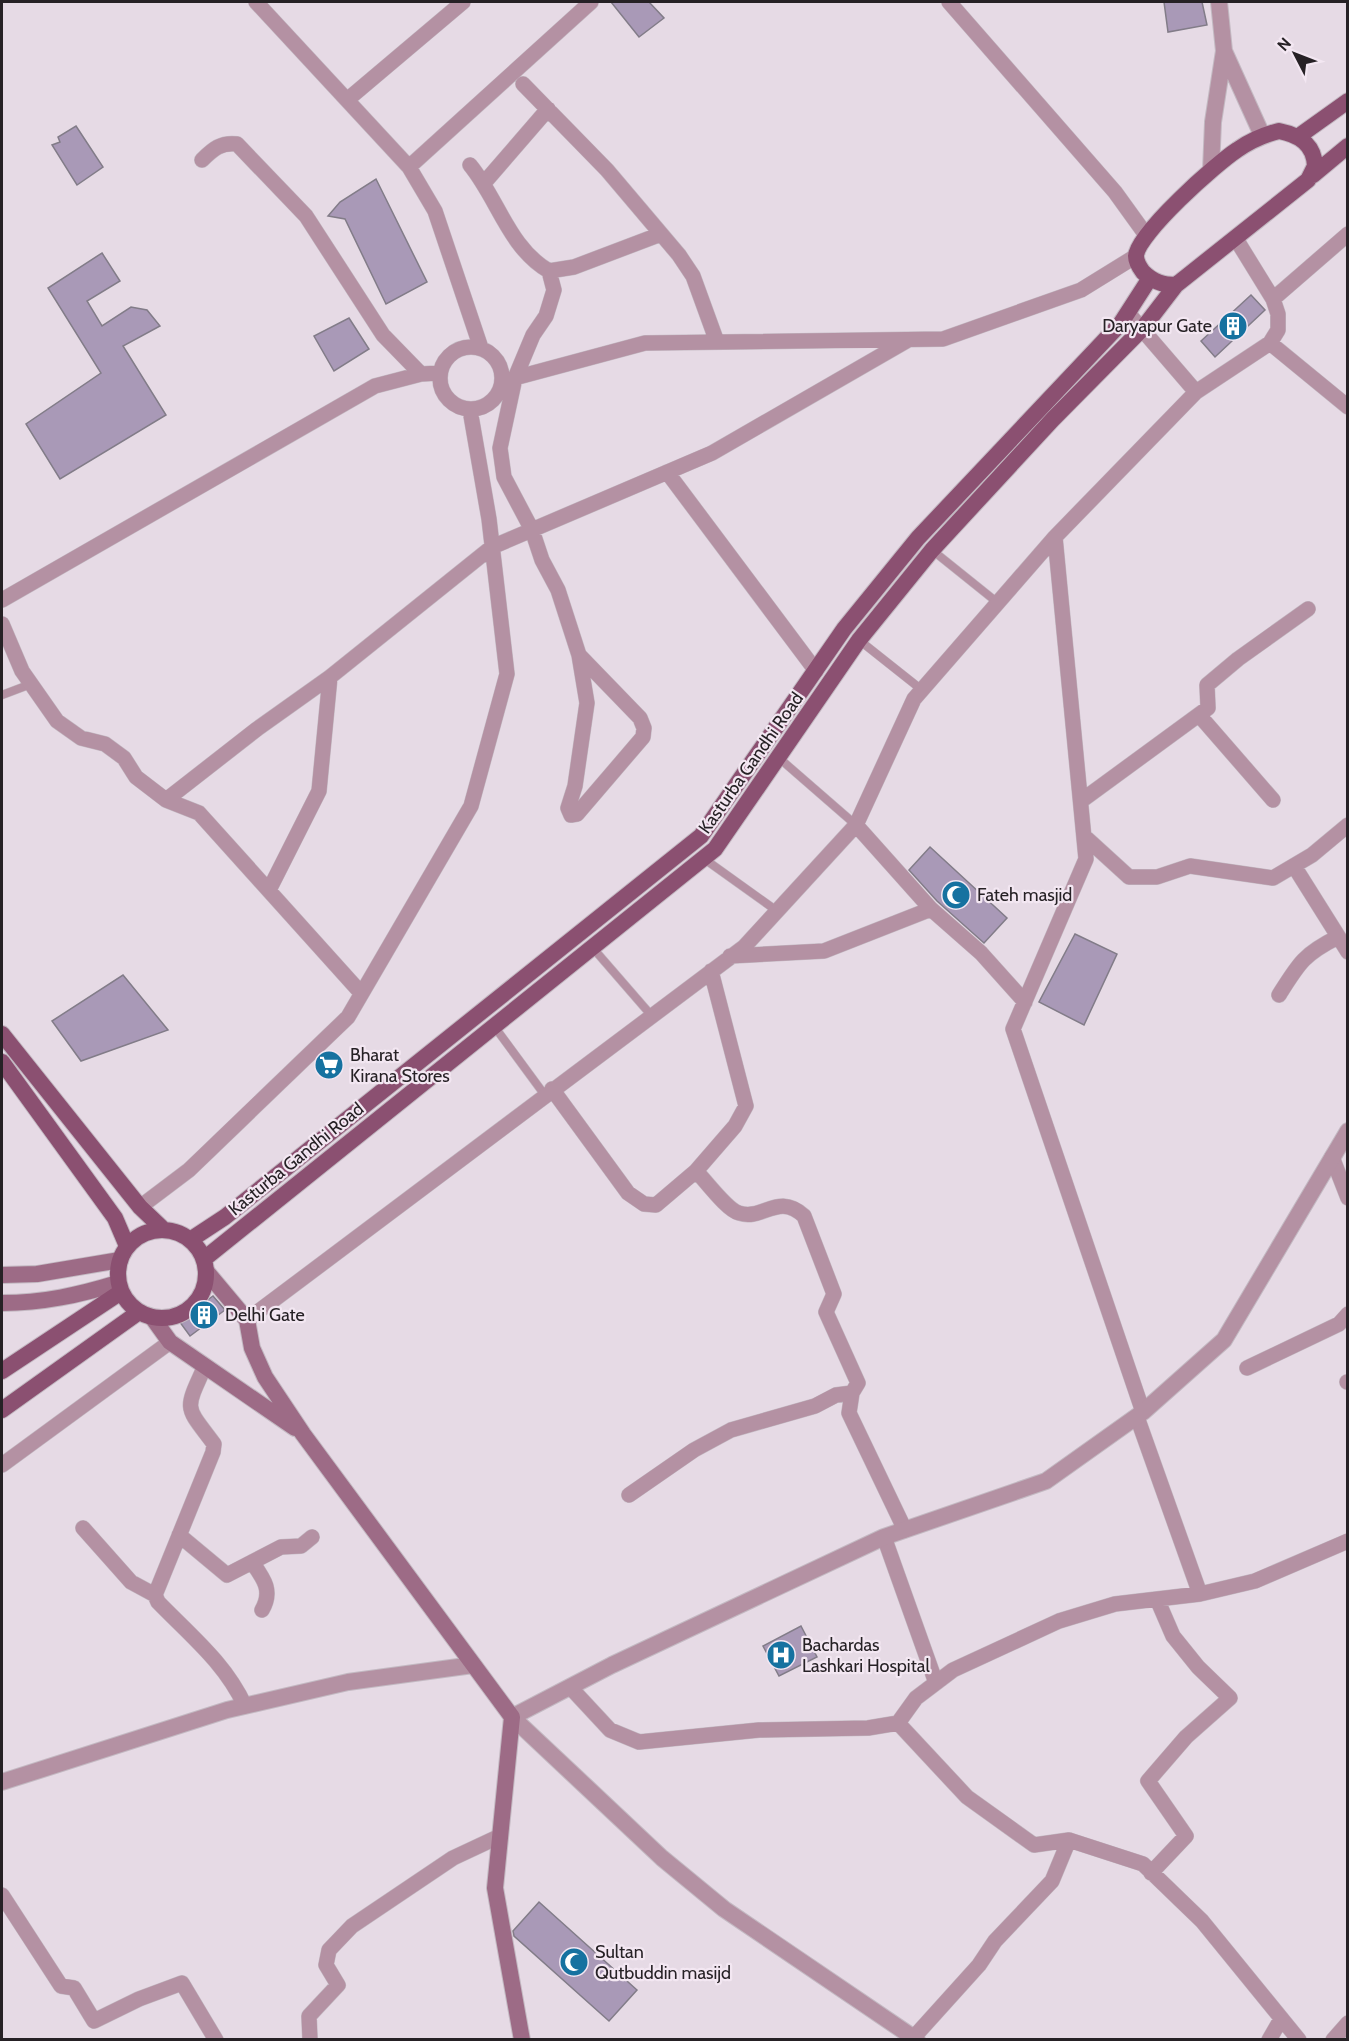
<svg xmlns="http://www.w3.org/2000/svg" width="1349" height="2041" viewBox="0 0 1349 2041" font-family="Cabin,sans-serif">
<style>
.building{fill:#a999b7;stroke:#827c88;stroke-width:1.5}
.lines{fill:none;stroke-linecap:round;stroke-linejoin:round}
.service-casing{stroke:#c3b9c2;stroke-width:9}
.minor-casing{stroke:#c3b9c2;stroke-width:16}
.tertiary-casing{stroke:#c3b9c2;stroke-width:18}
.secondary-casing{stroke:#c3b9c2;stroke-width:18}
.primary-casing{stroke:#c3b9c2;stroke-width:18}
.service{stroke:#b491a3;stroke-width:8}
.minor{stroke:#b491a3;stroke-width:15}
.tertiary{stroke:#b491a3;stroke-width:16}
.secondary{stroke:#9d6b86;stroke-width:16}
.primary{stroke:#8b5071;stroke-width:16}
.labels{text-anchor:middle;dominant-baseline:central;stroke-width:4.5;stroke-linejoin:round;paint-order:stroke}
.poi-label{font-size:18px;fill:#262125;stroke:#f3e7f2;text-anchor:start}
.street-label{font-size:18px;fill:#262125;stroke:#f3e7f2}
</style>
<rect width="100%" height="100%" fill="#e6dae5"/>
<path class="building" d="M611 2H649L664 18 639 37Z
M1164 2H1202L1207 25 1168 32Z
M76 126 103 167 77 185 52 145 60 142 58 137Z
M376 179 427 282 386 304 345 219 328 216 340 202Z
M102 253 120 281 87 301 102 326 131 307 147 310 160 326 123 346 166 415 60 479 26 424 101 373 48 288Z
M1251 295 1265 310 1215 357 1201 341Z
M349 318 369 349 334 371 314 336Z
M930 847 1007 918 984 943 937 901 909 870Z
M1075 934 1117 954 1084 1025 1039 1002Z
M123 975 168 1030 81 1061 52 1021Z
M213 1296 225 1310 190 1336 179 1321Z
M801 1626 817 1657 779 1676 763 1646Z
M539 1902 637 1990 609 2021 514 1936 513 1931Z"/>
<g class="lines">
<g class="service-casing">
<path id="service" d="M932 550 998 603
M859 640 922 690
M2 695 31 684
M779 758 856 825
M703 858 777 911
M592 947 651 1015
M494 1026 544 1094"/>
</g>
<g class="minor-casing">
<path id="minor" d="M256 2 409 167 435 211 481 348
M949 2 1115 192 1146 235
M523 84 607 170 679 255 693 276 717 342
M347 100 463 2
M202 160C213 149 221 142 237 144L306 216 383 335 421 374
M470 165C498 199 509 248 549 271L574 267 661 234
M409 167 591 2
M484 183 548 109
M549 271 554 290 546 316 533 335 515 378 500 448 504 477 532 530 542 560 558 590 579 655 587 703 575 786 568 808 571 815 577 814 643 737 644 728 640 718 579 655
M1273 299 1348 234
M1128 313 1196 392 1270 343 1278 330V314L1273 299 1236 239
M1270 343 1348 407
M440 378a31 31 0 1 1 62 0a31 31 0 1 1-62 0Z
M503 381 645 343 943 339 1081 290 1136 256
M667 472 816 671
M1055 537 1086 859 1013 1029 1143 1412
M2 600 375 386 421 374 440 373
M2 624 22 671 57 721 81 738 105 744 124 758 136 777 166 800 199 813 361 993
M1199 715 1273 800
M166 800 257 729 330 677 492 547 712 453 908 340
M1081 801 1208 708 1207 685 1238 659 1308 609
M856 825 931 909
M1084 836 1129 877H1157L1190 866 1273 878 1312 855 1348 825
M1294 866 1348 952
M269 890 319 791 330 677
M730 956 824 951 931 909 981 953 1025 1002
M1279 995C1299 963 1304 954 1338 937
M552 1089 628 1193 644 1204 656 1205 696 1171C706 1181 727 1210 739 1213 763 1221 778 1192 804 1216L834 1294 826 1312 858 1383 852 1393 849 1413 905 1530
M1332 1157 1348 1198
M696 1171 735 1126 746 1106 711 971
M140 1207 189 1170 348 1017 471 806 507 674 489 519 470 410
M247 1320 744 947 856 825 914 699 1055 537 1196 392
M205 1366C184 1412 185 1405 214 1444L213 1452 155 1595 158 1602C191 1636 225 1663 245 1706
M1247 1368 1339 1324 1348 1314
M1347 1382H1348
M1137 1417 1200 1594
M2 1465 170 1342
M629 1495 694 1450 731 1430 815 1406 836 1395 852 1393
M83 1528 131 1582 155 1595
M179 1535 227 1575 281 1547 301 1546 312 1537
M884 1537 936 1683
M252 1562C264 1579 273 1591 262 1610
M570 1687 610 1730 639 1742 759 1730 868 1728 898 1723 916 1698 953 1670 1059 1621 1115 1604 1200 1594 1255 1581 1348 1541
M898 1723 967 1797 1034 1845 1069 1840 1143 1864 1202 1921 1299 2040
M1151 1873 1186 1836 1148 1781 1186 1737 1230 1698 1198 1667 1173 1636 1157 1599
M2 1895 61 1986 74 1988 94 2021 139 1999 182 1983 216 2040
M914 2037 979 1965 995 1941 1052 1881 1069 1840
M310 2040 309 2016 338 1985 326 1965 329 1950 352 1926 453 1858 500 1836
M1269 2040 1281 2019
M1333 2040 1348 2023"/>
</g>
<g class="tertiary-casing">
<path id="tertiary" d="M1224 51 1262 135
M1211 170 1213 122 1224 51 1219 2
M2 1782 227 1710 348 1682 473 1665
M917 2040 724 1909 662 1858 512 1717 612 1665 884 1537 1046 1481 1143 1412 1224 1340 1348 1131"/>
</g>
<g class="secondary-casing">
<path id="secondary" d="M206 1271 247 1320 252 1348 265 1377 303 1434 512 1717 495 1888 522 2040
M2 1275 37 1274 120 1260
M2 1303C43 1303 79 1295 118 1283
M152 1317 170 1342 295 1428"/>
</g>
<g class="primary-casing">
<path id="primary" d="M1279 131C1299 135 1314 144 1315 166L1308 180 1176 285C1163 285 1153 282 1143 272 1140 268 1136 261 1136 256 1137 234 1217 163 1237 150 1250 141 1263 135 1279 131Z
M1299 136 1348 101
M1313 175 1348 146
M2 1034 140 1207 164 1230
M2 1062 115 1218 127 1246
M118 1274a44 44 0 1 1 88 0a44 44 0 1 1-88 0Z
M190 1240 225 1217 701 836 844 629 918 538 1121 323 1150 278
M204 1259 715 849 859 640 932 550 1053 419 1143 328 1176 285
M2 1371 121 1292
M2 1410 139 1312"/>
</g>
<use href="#service" class="service"/>
<use href="#minor" class="minor"/>
<use href="#tertiary" class="tertiary"/>
<use href="#secondary" class="secondary"/>
<use href="#primary" class="primary"/>
</g>
<defs>
<g id="building-disc" transform="scale(1.5)"><circle r="9.5" fill="#1672a0" stroke="#f3e7f2"/><path d="M-4-6H4V6H1V3H-1V6H-4ZM-2.5-4.3h1.7v1.8h-1.7ZM.8-4.3h1.7v1.8H.8ZM-2.5-1h1.7V.8h-1.7ZM.8-1h1.7V.8H.8Z" fill="#fff"/></g>
<g id="mosque-disc" transform="scale(1.5)"><circle r="9.5" fill="#1672a0" stroke="#f3e7f2"/><path d="M3.5-4.9A6 6 0 1 0 3.5 4.9A5 5 0 1 1 3.5-4.9Z" fill="#fff"/></g>
<g id="supermarket-disc" transform="scale(1.5)"><circle r="9.5" fill="#1672a0" stroke="#f3e7f2"/><path d="M-6-5.5h2.5l.6 2H6L4.5 2H-2.5L-4.4-4H-6ZM-1.5 3.2a1.3 1.3 0 1 0 .1 0ZM3 3.2a1.3 1.3 0 1 0 .1 0Z" fill="#fff"/></g>
<g id="hospital-disc" transform="scale(1.5)"><circle r="9.5" fill="#1672a0" stroke="#f3e7f2"/><path d="M-5-5h3v3.5h4V-5h3V5h-3V1.5h-4V5h-3Z" fill="#fff"/></g>
</defs>
<g fill-rule="evenodd">
<use href="#building-disc" x="1233" y="326"/>
<use href="#mosque-disc" x="956" y="895"/>
<use href="#supermarket-disc" x="329" y="1065"/>
<use href="#building-disc" x="204" y="1315"/>
<use href="#hospital-disc" x="781" y="1655"/>
<use href="#mosque-disc" x="574" y="1962"/>
</g>
<g class="labels">
<g class="poi-label">
<text x="1212" y="326" text-anchor="end">Daryapur Gate</text>
<text x="977" y="895">Fateh masjid</text>
<text x="350" y="1055">Bharat<tspan x="350" dy="21">Kirana Stores</tspan></text>
<text x="225" y="1315">Delhi Gate</text>
<text x="802" y="1645">Bachardas<tspan x="802" dy="21">Lashkari Hospital</tspan></text>
<text x="595" y="1952">Sultan<tspan x="595" dy="21">Qutbuddin masijd</tspan></text>
</g>
<g class="street-label">
<text transform="translate(751 763) rotate(-55)">Kasturba Gandhi Road</text>
<text transform="translate(296 1159) rotate(-39)">Kasturba Gandhi Road</text>
</g>
</g>
<rect width="1349" height="2041" fill="none" stroke="#262125" stroke-width="6"/>
<g transform="translate(1295 54) rotate(312)" stroke="#f3e7f2" stroke-width="4.5" paint-order="stroke">
<path d="M0-4.5L10 22L0 15L-10 22Z" fill="#262125"/>
<text y="-9" font-size="16" font-weight="bold" text-anchor="middle" fill="#262125">N</text>
</g>
</svg>
